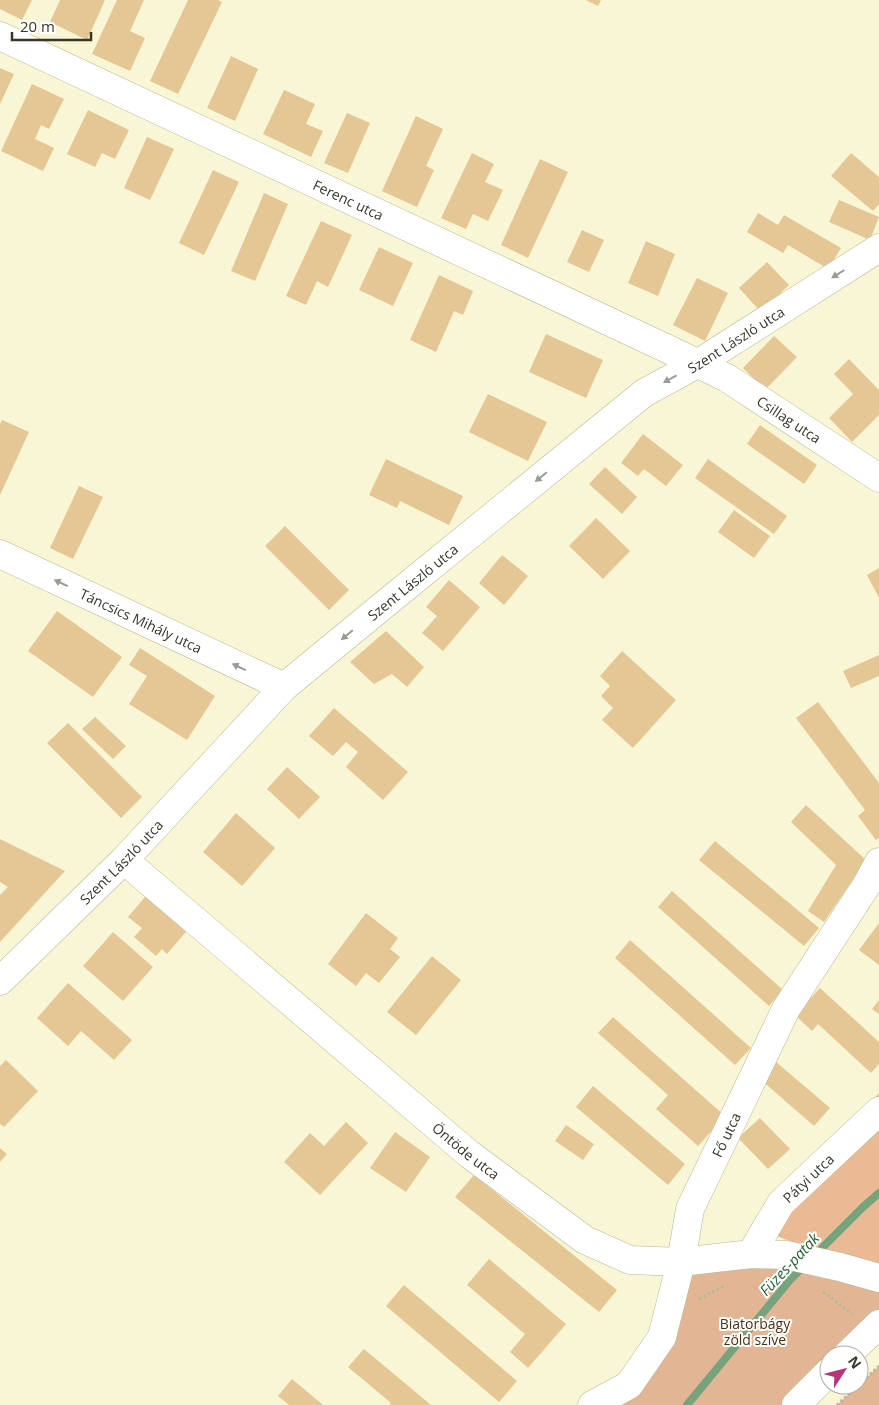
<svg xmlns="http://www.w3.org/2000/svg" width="879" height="1405" viewBox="0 0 879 1405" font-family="'Open Sans',sans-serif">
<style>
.green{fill:#e2b694}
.forest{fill:#eaba95}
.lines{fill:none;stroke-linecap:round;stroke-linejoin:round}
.stream{stroke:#77a37c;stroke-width:8}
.building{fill:#e4c794}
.minor-casing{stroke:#b9b797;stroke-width:29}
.path{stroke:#b8b69c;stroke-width:3;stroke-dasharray:2.5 2.5;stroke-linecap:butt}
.minor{stroke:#fff;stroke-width:28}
.oneway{fill:#9b9a94}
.labels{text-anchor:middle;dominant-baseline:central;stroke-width:4;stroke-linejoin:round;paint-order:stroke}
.street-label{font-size:14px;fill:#373629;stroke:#fff}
.park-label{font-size:14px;fill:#4f2f13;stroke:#fff}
.water-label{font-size:15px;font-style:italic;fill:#236330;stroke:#fff}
</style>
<rect width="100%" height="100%" fill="#f9f6d5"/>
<path class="green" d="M786 1255 879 1278V1324L845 1355H829V1370L791 1405H593L629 1385 681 1262Z
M879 1366V1405H837Z"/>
<path class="forest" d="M879 1093V1276L764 1231Z"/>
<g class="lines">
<path class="stream" d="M814 1256 863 1207 879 1193
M687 1405 790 1280 804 1266"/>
</g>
<path class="building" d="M0 0H32L22 20 0 9Z
M60 0H105L87 40 50 22Z
M117 0H144L130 31 145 38 130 71 92 54Z
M188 0H218L222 2 178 94 150 81Z
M586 0H601L598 6Z
M231 56 258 69 235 121 207 108Z
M0 68 14 74 0 104Z
M32 84 64 99 49 129 41 125 35 139 54 148 43 171 1 151Z
M284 90 315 104 306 124 323 131 311 157 263 134Z
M88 110 129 130 115 159 102 153 95 167 67 154Z
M347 113 370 123 348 173 324 163Z
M416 116 443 129 426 166 434 170 417 207 382 191Z
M147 137 174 149 150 200 124 188Z
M472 153 494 164 485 182 503 190 488 221 473 214 466 229 441 218Z
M851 153 879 177V204L873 211 831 176Z
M540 159 568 172 528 258 501 245Z
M213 170 239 182 204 255 179 243Z
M264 193 288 204 255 281 231 271Z
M839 200 879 217 870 240 829 222Z
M758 213 778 225 784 215 841 248 828 269 788 245 783 253 747 232Z
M321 221 352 235 328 287 317 281 306 305 286 296Z
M582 230 604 240 589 272 567 262Z
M646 241 675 254 658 296 628 283Z
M379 247 413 263 393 306 359 290Z
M767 262 789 285 761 312 739 288Z
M439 275 473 291 463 315 454 311 436 352 410 340Z
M697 278 728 293 705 341 673 325Z
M546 334 603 360 586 398 529 372Z
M774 336 797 357 765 390 743 368Z
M849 359 879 390V415L852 442 829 418 853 394 834 374Z
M488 394 547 422 528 461 469 432Z
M2 420 29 432 0 495V424Z
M760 425 817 465 804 484 747 444Z
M643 434 683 465 666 486 644 469 638 476 621 463Z
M386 459 463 496 449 525 400 501 397 508 369 495Z
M708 459 787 516 774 534 695 478Z
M605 467 637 497 622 514 589 484Z
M79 486 103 497 73 559 50 548Z
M734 510 770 536 754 558 718 532Z
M596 518 630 551 603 579 569 546Z
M285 526 349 590 329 610 265 546Z
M502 555 528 576 504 605 479 583Z
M879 568V598L867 575Z
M449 580 480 607 443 651 422 633 437 616 426 607Z
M57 611 122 657 93 697 28 651Z
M386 631 424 667 407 687 392 674 374 684 350 662Z
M140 648 215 696 187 740 129 704 147 676 129 665Z
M622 651 676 700 633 748 602 720 613 708 601 696 610 686 600 676Z
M879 655V676L851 688 843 671Z
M818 702 879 783V838L876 840 858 816 865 810 796 718Z
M334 708 408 772 383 800 346 767 358 752 346 742 333 756 309 736Z
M95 717 126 746 113 759 82 729Z
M68 723 142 797 121 818 47 743Z
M287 767 320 797 299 819 267 789Z
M806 805 866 860 824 922 808 911 836 865 791 822Z
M236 813 275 848 242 886 203 852Z
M0 839 65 871 0 942V895L8 887 0 882Z
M715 841 819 928 804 946 699 860Z
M150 891 191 926 167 954 162 949 156 956 134 937 142 928 128 917Z
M672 891 783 990 769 1006 658 907Z
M366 913 398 938 390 949 400 957 379 983 366 973 356 986 328 964Z
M879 923V965L859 950Z
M113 932 153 967 123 1001 83 966Z
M630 940 751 1048 735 1065 615 958Z
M432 956 461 980 416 1035 387 1012Z
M68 983 132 1040 114 1060 81 1031 68 1046 37 1018Z
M820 988 879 1042V1064L871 1073 818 1024 812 1031 795 1015Z
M879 1000V1014L872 1009Z
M613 1017 725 1116 698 1146 656 1109 668 1095 598 1033Z
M6 1060 38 1091 4 1127 0 1124V1066Z
M775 1061 830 1108 814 1126 760 1079Z
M593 1086 685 1164 668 1185 576 1107Z
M760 1118 790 1149 768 1169 738 1138Z
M346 1122 368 1143 320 1195 284 1162 310 1133 324 1146Z
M566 1125 594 1144 583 1160 555 1141Z
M395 1132 430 1157 406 1192 370 1168Z
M0 1148 7 1154 0 1162Z
M474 1175 617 1290 599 1312 455 1197Z
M489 1259 566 1324 528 1368 510 1352 525 1334 467 1285Z
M404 1285 517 1381 499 1402 386 1306Z
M364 1349 431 1405H389L391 1403 348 1367Z
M292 1379 323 1405H289L278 1396Z"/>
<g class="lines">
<g class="minor-casing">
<g id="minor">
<path id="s1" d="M0 36 672 351 727 378 879 478"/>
<path id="s2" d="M0 554 284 687"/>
<path id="s3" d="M124 860 469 1154 585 1240 630 1260 681 1262 751 1254 786 1255 840 1267 879 1278"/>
<path id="s4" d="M0 981 124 860 284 687 391 599 644 393 697 364 879 248"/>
<path id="s5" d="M751 1254 781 1203 879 1111"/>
<path d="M847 1355 879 1324"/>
<path id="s6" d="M592 1405 629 1385 662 1337 681 1262 690 1209 786 1009 866 886 879 862"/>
<path d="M796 1405 829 1372"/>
</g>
</g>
<path class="path" d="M823 1292 833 1299 852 1314
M699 1299 724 1286
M837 1405 879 1366"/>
<use href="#minor" class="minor"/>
</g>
<defs><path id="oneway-solid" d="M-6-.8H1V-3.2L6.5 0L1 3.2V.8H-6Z" transform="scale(1.25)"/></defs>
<g class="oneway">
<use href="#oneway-solid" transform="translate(838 274) rotate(148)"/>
<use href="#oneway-solid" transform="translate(670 379) rotate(151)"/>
<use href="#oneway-solid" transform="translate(541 477) rotate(141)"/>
<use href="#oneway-solid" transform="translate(61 583) rotate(-155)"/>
<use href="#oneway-solid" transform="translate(347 635) rotate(140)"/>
<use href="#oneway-solid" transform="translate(239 667) rotate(-155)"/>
</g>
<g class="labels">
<g class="street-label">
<text stroke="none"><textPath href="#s1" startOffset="385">Ferenc utca</textPath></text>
<text stroke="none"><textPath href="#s4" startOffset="980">Szent László utca</textPath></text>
<text stroke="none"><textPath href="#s1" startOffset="878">Csillag utca</textPath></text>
<text stroke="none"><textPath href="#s4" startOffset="575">Szent László utca</textPath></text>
<text stroke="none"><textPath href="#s2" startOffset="156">Táncsics Mihály utca</textPath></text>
<text stroke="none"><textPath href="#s4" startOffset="170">Szent László utca</textPath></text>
<text stroke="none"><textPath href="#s6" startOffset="314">Fő utca</textPath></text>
<text stroke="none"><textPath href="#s3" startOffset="449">Öntöde utca</textPath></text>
<text stroke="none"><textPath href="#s5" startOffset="96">Pátyi utca</textPath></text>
</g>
<g class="park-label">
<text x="755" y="1323">Biatorbágy<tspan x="755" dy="16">zöld szíve</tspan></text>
</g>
<g class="water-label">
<text transform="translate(789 1264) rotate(-47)">Füzes-patak</text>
</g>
</g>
<g transform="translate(844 1370) rotate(54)"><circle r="24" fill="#ffffff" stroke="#afafa9"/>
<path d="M0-4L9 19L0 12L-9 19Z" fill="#b93479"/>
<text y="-8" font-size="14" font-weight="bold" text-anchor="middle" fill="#373629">N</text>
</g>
<path d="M12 32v8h79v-8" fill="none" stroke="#373629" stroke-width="2.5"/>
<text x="20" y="32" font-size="15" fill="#373629" stroke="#ffffff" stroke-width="4" paint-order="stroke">20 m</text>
</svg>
